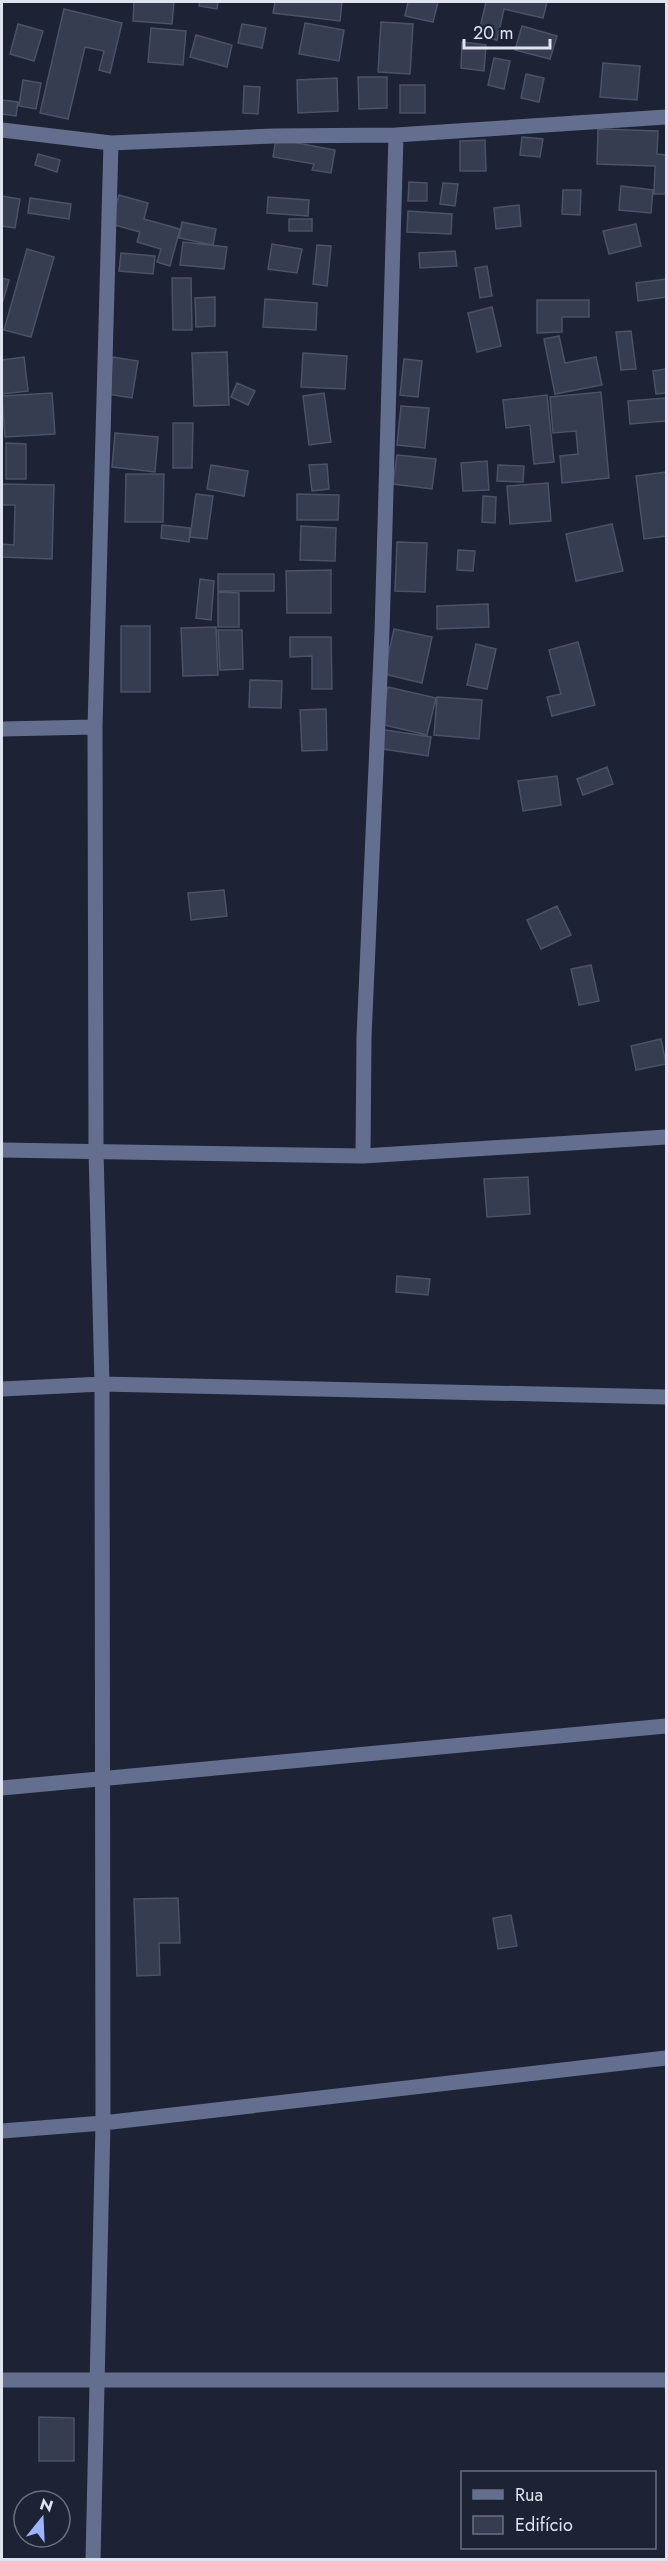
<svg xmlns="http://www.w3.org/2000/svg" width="668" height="2561" viewBox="0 0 668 2561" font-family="Jost,sans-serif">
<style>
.building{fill:#363d50;stroke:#4b5266;stroke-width:1.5}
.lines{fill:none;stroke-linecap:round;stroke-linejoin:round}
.minor{stroke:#646f8f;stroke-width:15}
</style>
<rect width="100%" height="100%" fill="#1d2335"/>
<path class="building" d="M134 2H174L172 24 133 21Z
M200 2H218L217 9 199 6Z
M275 2H342L340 21 273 13Z
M408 2H438L433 22 405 16Z
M486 2H547L543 18 504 9 497 40 478 36Z
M64 9 122 23 110 73 99 70 104 51 85 47 68 119 40 113Z
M381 22 413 24 410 74 378 72Z
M305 23 344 30 339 61 299 54Z
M18 24 43 31 34 61 10 54Z
M242 24 266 28 262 48 238 43Z
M522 26 557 36 550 59 515 50Z
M151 28 186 31 183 65 148 62Z
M196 35 232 45 227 67 190 57Z
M462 42 486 45 484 71 461 68Z
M494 58 510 61 504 89 488 85Z
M603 63 640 66 637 100 600 97Z
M526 74 544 78 539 102 521 98Z
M358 77H387V108L359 109Z
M337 78 338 111 298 113 297 80Z
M23 80 41 83 36 109 19 106Z
M400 85H425V113H400Z
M244 86 260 87 258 114 243 113Z
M2 100 18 102 16 116 2 114Z
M598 129 658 131 657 154 666 155V194H654L655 166 597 164Z
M522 137 543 139 540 157 520 155Z
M276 139 335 150 331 173 312 170 314 164 273 157Z
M485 140 486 171H460V141Z
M38 154 60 160 57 172 35 165Z
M409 182 427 183V201H408Z
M443 183 458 184 455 206 440 204Z
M621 186 653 190 651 213 619 210Z
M563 190H581L580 215 562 214Z
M119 195 148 203 144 219 180 229 170 266 157 262 161 249 137 242 140 232 111 224Z
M2 196 20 199 15 228 2 226Z
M268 197 309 200 308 216 267 213Z
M30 198 71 204 69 219 28 213Z
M519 205 521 226 496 229 494 208Z
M408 211 452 214 451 234 407 232Z
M289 219H312V231H289Z
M182 222 216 229 213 245 179 238Z
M636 224 641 246 609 254 603 231Z
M183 242 227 247 224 269 180 265Z
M272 244 302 249 297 273 268 269Z
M317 245 331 246 327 286 313 284Z
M27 249 54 257 31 337 4 330Z
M455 251 457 266 420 268 419 253Z
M121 253 155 256 153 274 119 271Z
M487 266 492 296 480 298 475 268Z
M2 278 9 280 3 301H2Z
M172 278H191L192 330H173Z
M666 279V297L638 301 636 283Z
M215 297V326L196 327 195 298Z
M265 299 317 303 316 330 263 327Z
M537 300H589V317H562V332L537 333Z
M492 307 501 346 477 352 468 313Z
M631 331 636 369 621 370 616 332Z
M559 336 565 363 596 357 602 385 555 394 544 339Z
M227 352 229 405 194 406 192 353Z
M303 353 347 356 345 389 301 387Z
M24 357 28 391 2 394V360Z
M113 357 138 361 132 398 107 394Z
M404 359 422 361 418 397 400 395Z
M666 369V393L656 394 653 371Z
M237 383 255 391 248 405 231 397Z
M601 392 609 478 562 483 560 456 578 454 576 431 553 433 550 397Z
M52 393 55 434 5 437 2 396Z
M324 393 331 442 309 445 303 396Z
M547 395 554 462 534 464 530 425 506 428 503 400Z
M666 398V421L630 424 628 401Z
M401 406 429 408 425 448 397 445Z
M173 423H193L192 468H173Z
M115 433 158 437 155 472 112 467Z
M6 443 26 444V479H6Z
M397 455 436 459 432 489 393 484Z
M487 461 489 490 463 491 461 463Z
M327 464 329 489 312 491 309 465Z
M211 465 248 471 244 496 207 489Z
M498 465 524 466 523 482 497 481Z
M666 472V536L644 539 636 476Z
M126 474H164L163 522H125Z
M548 483 551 521 510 524 507 486Z
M2 484 54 485 52 559 2 557V544L14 545 15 505H2Z
M196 494 213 496 207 539 190 537Z
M297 494 339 495 338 520H297Z
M483 496 496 497 495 523 482 522Z
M612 524 623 571 576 581 566 534Z
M162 525 190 528 189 542 161 538Z
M301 526 336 528 335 561 300 560Z
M397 542 427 543 425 592 395 591Z
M458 550 475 551 473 571 457 570Z
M331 570V613H287L286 571Z
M218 574H274V591H218Z
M200 579 214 581 211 620 196 618Z
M218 592 239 593V627H218Z
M488 604 489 627 437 629V606Z
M121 626H150V692H121Z
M216 627 218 675 183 676 181 628Z
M394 629 432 637 422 683 384 674Z
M218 630H242L243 669 220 670Z
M290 637H331L332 689H312V656L290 657Z
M578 642 595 705 552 716 547 697 561 694 549 650Z
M476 644 496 649 487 689 467 685Z
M250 680 282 681 281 708 249 707Z
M388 687 436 698 427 735 380 724Z
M437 697 482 700 479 739 434 735Z
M326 709 327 750 302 751 300 710Z
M379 729 431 737 428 756 377 748Z
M607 767 613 784 583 795 577 779Z
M557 776 561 805 523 811 518 781Z
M224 890 227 916 191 920 188 893Z
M557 906 571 935 541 949 527 920Z
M591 965 599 1001 579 1005 571 969Z
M661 1039 666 1064 636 1070 631 1046Z
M528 1177 530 1214 487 1217 484 1179Z
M397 1276 430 1279 428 1295 396 1292Z
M178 1898 180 1943H159L160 1975 137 1976 134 1899Z
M511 1915 517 1946 498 1949 493 1918Z
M39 2417 74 2418V2461H39Z"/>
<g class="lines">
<path class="minor" d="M2 130 111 143 273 136 396 135 666 117
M2 729 95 727
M2 1150 363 1156 666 1137
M363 1156 364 1037 382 632 396 135
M2 1389 102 1384 666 1397
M2 1788 666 1726
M2 2131 103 2123 666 2058
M2 2380H666
M93 2560 103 2123 102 1384 96 1151 95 727 111 143"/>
</g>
<rect width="668" height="2561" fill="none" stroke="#dfe3f0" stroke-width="6"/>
<rect x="461" y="2471" width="195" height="78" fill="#1d2335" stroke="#6b7080" stroke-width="1.5"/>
<rect x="473" y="2490" width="30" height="9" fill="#646f8f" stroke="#6b7080" stroke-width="1.5"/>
<text x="515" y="2501" font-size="18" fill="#dfe3f0">Rua</text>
<rect x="473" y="2516" width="30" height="18" fill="#363d50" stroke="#6b7080" stroke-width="1.5"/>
<text x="515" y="2531" font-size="18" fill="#dfe3f0">Edifício</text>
<g transform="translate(42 2519) rotate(18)"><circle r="28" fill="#1d2335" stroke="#6b7080" stroke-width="1.5"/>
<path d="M0-4.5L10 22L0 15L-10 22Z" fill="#9bb4fd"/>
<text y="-9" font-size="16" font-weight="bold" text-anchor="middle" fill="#dfe3f0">N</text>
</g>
<path d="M464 39v9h86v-9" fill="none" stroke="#dfe3f0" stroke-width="3"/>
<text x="473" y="39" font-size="18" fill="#dfe3f0" stroke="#1d2335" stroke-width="4.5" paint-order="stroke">20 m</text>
</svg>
